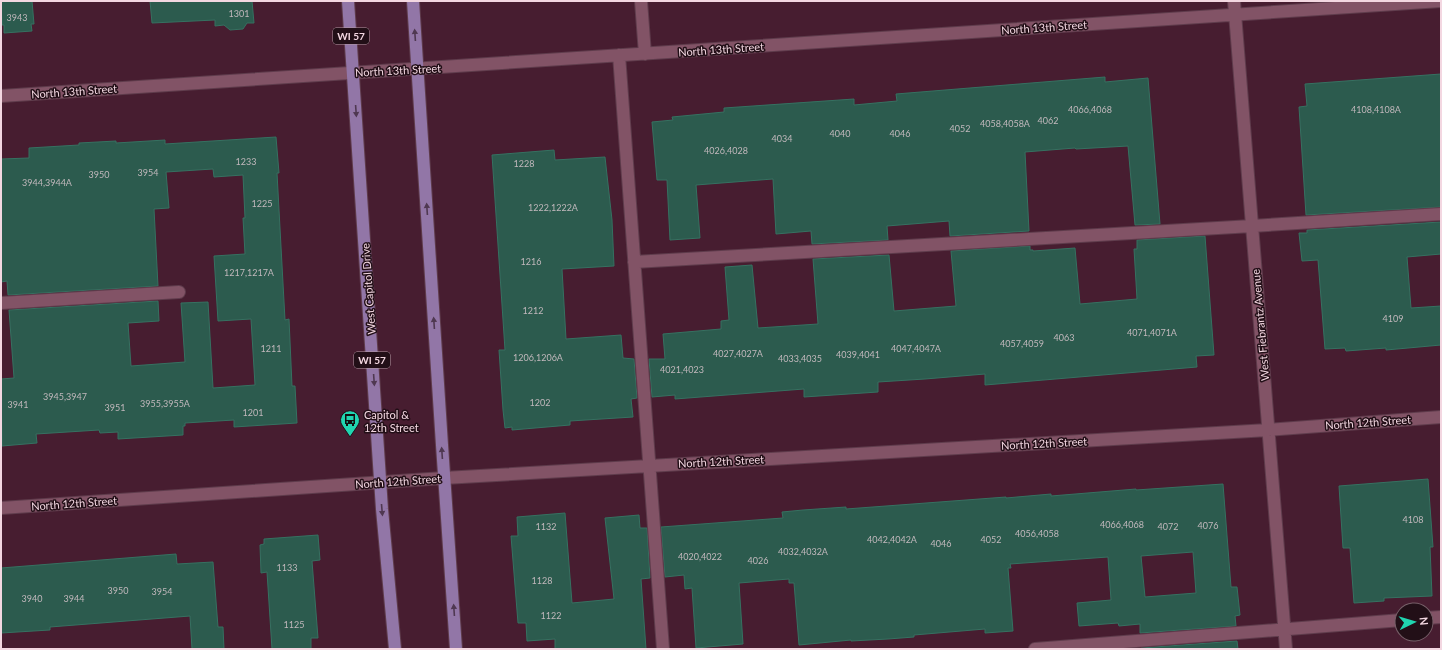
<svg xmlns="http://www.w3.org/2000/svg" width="1442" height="650" viewBox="0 0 1442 650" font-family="Lato,sans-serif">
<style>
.building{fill:#2c5b4e;stroke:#367161;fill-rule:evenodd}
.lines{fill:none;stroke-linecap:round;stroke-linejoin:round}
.minor-casing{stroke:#5f3c4c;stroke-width:14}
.major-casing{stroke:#5f3c4c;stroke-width:14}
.minor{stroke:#825366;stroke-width:12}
.major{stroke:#9276a7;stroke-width:12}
.oneway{fill:#4f3851}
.labels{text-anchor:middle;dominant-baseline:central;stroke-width:3;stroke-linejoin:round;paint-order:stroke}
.number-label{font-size:9px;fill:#c1b8bc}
.shield{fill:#220f17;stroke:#b49ba4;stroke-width:1}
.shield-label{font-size:10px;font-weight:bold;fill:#f3d7e1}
.street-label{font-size:11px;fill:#f3d7e1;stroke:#220f17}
.poi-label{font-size:11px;fill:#f3d7e1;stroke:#220f17;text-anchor:start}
</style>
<rect width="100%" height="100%" fill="#471d30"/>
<path class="building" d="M1 1H32L34 24H31L32 31 4 33V25H2Z
M150 1H252L254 23H247L243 29 230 30 224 25 215 26V20L152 23Z
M1441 74V207L1306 215 1299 107 1307 106 1305 84Z
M1105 77V82L1148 78 1160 224 1135 225 1128 146 1076 149 1075 148 1025 152 1029 231 950 236 949 221 887 226 888 240 812 244 811 231 776 234 773 179 696 185 700 238 670 240 667 180H657L652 122 673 120 672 117 724 112V108L854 99V105L897 101 896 94Z
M276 137 279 173H277L285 320 289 319 292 386H295L297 423 234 427V420L185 423V426H183V435L118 439V432L100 433 99 430 36 434 37 443 2 446 1 379 14 378 9 310 158 301 159 321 128 323 131 366 185 362 181 303 208 302 213 388 255 385 251 319 218 321 214 256 245 254 243 218H245L243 175 214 177 213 169 166 172 169 208 154 209 158 286 8 295 7 281 1 282V159L29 158V148L79 145V143L116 141V143L165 140V144Z
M554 150 555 160 605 157 612 220 614 266 562 269 566 339 621 335 623 358 634 359 637 398 631 399 633 417 570 421V425L512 430V427L505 428 503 410 499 350H505L492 155Z
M1441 222V254L1407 257 1411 308 1441 306V345L1386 350V348L1346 351 1345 348 1325 349 1318 260 1302 261 1299 233H1307V230Z
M1205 236 1214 355 1196 356 1197 367 985 385V374L925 379 878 382V392L804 397V389L675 399V395L652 397 649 359H665L663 334 721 329V321L729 320 725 267 752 265 758 328 818 324 813 259 889 255 894 311 956 306 951 251 1030 246V250H1033V251L1075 248 1080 304 1137 299 1134 249H1137V240Z
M1428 479 1433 547H1430L1432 596 1384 598V601L1354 603 1350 548H1343L1339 486Z
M1223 484 1231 587H1237L1240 615 1235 616 1236 626 1140 633V624L1119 626 1118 623 1079 626 1077 603 1111 600 1108 557 1010 564 1011 568H1008L1013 631 985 633V629L914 635V637L888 639 851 641V640L799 645 794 583H789V579L739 583 743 644 696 648 692 588 685 589 684 575 665 577 661 527 783 518 782 512 803 510 846 507V509L1006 497V498L1051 494V496L1136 489V490ZM1193 552 1196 593 1145 597 1141 556Z
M565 513 572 603 614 599 605 518 639 515 640 528H647L650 578 641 579 646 649H555V639L527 641 526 623H518L511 536H518L517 517Z
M318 535 320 560 312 561 318 638H311V649H272L267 572 261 573 260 545 264 544V539Z
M176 554 177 564 213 562 218 627H223L224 649H192L190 616 50 627V630L1 633V568Z
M1237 641 1238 649H1141V648Z"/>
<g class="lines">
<g class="minor-casing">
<path id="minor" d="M641 1 645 54
M1234 1 1286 649
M619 55 663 649
M1 96 1441 1
M634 262 1252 226 1441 214
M1 303 179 292
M1 508 444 478 1268 430 1441 417
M1426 618 1441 617
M1035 649 1402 620"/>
</g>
<g class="major-casing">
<path id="major" d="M348 1 382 509 395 649
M413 1 442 445 456 649"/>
</g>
<use href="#minor" class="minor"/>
<use href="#major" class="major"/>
</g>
<defs><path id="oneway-solid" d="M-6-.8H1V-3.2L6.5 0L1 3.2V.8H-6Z"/></defs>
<g class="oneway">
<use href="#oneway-solid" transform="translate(415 35) rotate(-94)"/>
<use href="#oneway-solid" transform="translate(356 111) rotate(86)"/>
<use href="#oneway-solid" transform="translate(427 209) rotate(-94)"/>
<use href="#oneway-solid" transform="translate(434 323) rotate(-94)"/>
<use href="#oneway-solid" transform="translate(374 380) rotate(86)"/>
<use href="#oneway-solid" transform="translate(442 453) rotate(-94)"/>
<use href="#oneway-solid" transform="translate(382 510) rotate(85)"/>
<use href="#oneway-solid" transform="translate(454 610) rotate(-94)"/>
</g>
<defs>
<g id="bus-pin" transform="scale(1)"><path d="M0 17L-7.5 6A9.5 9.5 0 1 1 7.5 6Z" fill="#20d5b0" stroke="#220f17"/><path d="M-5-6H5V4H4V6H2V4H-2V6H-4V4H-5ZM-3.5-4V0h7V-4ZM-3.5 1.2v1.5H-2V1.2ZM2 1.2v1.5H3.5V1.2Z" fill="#111"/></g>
</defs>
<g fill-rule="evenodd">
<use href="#bus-pin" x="350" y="420"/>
</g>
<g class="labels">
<g class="number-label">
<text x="239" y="13">1301</text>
<text x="17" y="17">3943</text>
<text x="1090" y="109">4066,4068</text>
<text x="1376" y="109">4108,4108A</text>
<text x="1048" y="120">4062</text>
<text x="1005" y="123">4058,4058A</text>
<text x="960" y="128">4052</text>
<text x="840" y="133">4040</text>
<text x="900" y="133">4046</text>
<text x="782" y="138">4034</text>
<text x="726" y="150">4026,4028</text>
<text x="246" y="161">1233</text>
<text x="524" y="163">1228</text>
<text x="148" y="172">3954</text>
<text x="99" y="174">3950</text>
<text x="47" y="182">3944,3944A</text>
<text x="262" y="203">1225</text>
<text x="553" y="207">1222,1222A</text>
<text x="531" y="261">1216</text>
<text x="249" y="272">1217,1217A</text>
<text x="533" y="310">1212</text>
<text x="1393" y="318">4109</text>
<text x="1152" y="332">4071,4071A</text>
<text x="1064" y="337">4063</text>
<text x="1022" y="343">4057,4059</text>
<text x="271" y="348">1211</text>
<text x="916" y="348">4047,4047A</text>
<text x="738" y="353">4027,4027A</text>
<text x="858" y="354">4039,4041</text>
<text x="538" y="357">1206,1206A</text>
<text x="800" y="358">4033,4035</text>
<text x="682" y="369">4021,4023</text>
<text x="65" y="396">3945,3947</text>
<text x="540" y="402">1202</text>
<text x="165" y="403">3955,3955A</text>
<text x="18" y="404">3941</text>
<text x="115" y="407">3951</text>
<text x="253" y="412">1201</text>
<text x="1413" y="519">4108</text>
<text x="1122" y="524">4066,4068</text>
<text x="1208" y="525">4076</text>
<text x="546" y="526">1132</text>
<text x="1168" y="526">4072</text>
<text x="1037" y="533">4056,4058</text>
<text x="892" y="539">4042,4042A</text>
<text x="991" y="539">4052</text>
<text x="941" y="543">4046</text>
<text x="803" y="551">4032,4032A</text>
<text x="700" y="556">4020,4022</text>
<text x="758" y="560">4026</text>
<text x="287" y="567">1133</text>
<text x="542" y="580">1128</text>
<text x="118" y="590">3950</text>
<text x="162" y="591">3954</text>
<text x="32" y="598">3940</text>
<text x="74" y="598">3944</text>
<text x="551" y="615">1122</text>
<text x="294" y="624">1125</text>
</g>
<g class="shield">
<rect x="333" y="28" width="36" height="16" rx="3"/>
<rect x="354" y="352" width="36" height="16" rx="3"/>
</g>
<g class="shield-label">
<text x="351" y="36">WI 57</text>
<text x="372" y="360">WI 57</text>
</g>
<g class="street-label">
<text transform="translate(1044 27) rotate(-4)">North 13th Street</text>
<text transform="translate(721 49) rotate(-4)">North 13th Street</text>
<text transform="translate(398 70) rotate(-3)">North 13th Street</text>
<text transform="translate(74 91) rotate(-4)">North 13th Street</text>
<text transform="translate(368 289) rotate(-94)">West Capitol Drive</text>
<text transform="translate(1260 325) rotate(-95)">West Fiebrantz Avenue</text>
<text transform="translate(1368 422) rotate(-4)">North 12th Street</text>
<text transform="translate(1044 443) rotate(-3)">North 12th Street</text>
<text transform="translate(721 461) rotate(-3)">North 12th Street</text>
<text transform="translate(398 481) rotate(-4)">North 12th Street</text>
<text transform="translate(74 503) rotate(-4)">North 12th Street</text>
</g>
<g class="poi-label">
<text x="364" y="414">Capitol &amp;<tspan x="364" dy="13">12th Street</tspan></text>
</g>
</g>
<rect width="1442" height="650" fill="none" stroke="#f3d7e1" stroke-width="4"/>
<g transform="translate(1414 622) rotate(85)"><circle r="19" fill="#220f17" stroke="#765f68"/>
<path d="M0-3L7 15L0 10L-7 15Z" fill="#20d5b0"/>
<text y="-6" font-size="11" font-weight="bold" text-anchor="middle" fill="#f3d7e1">N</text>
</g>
</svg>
